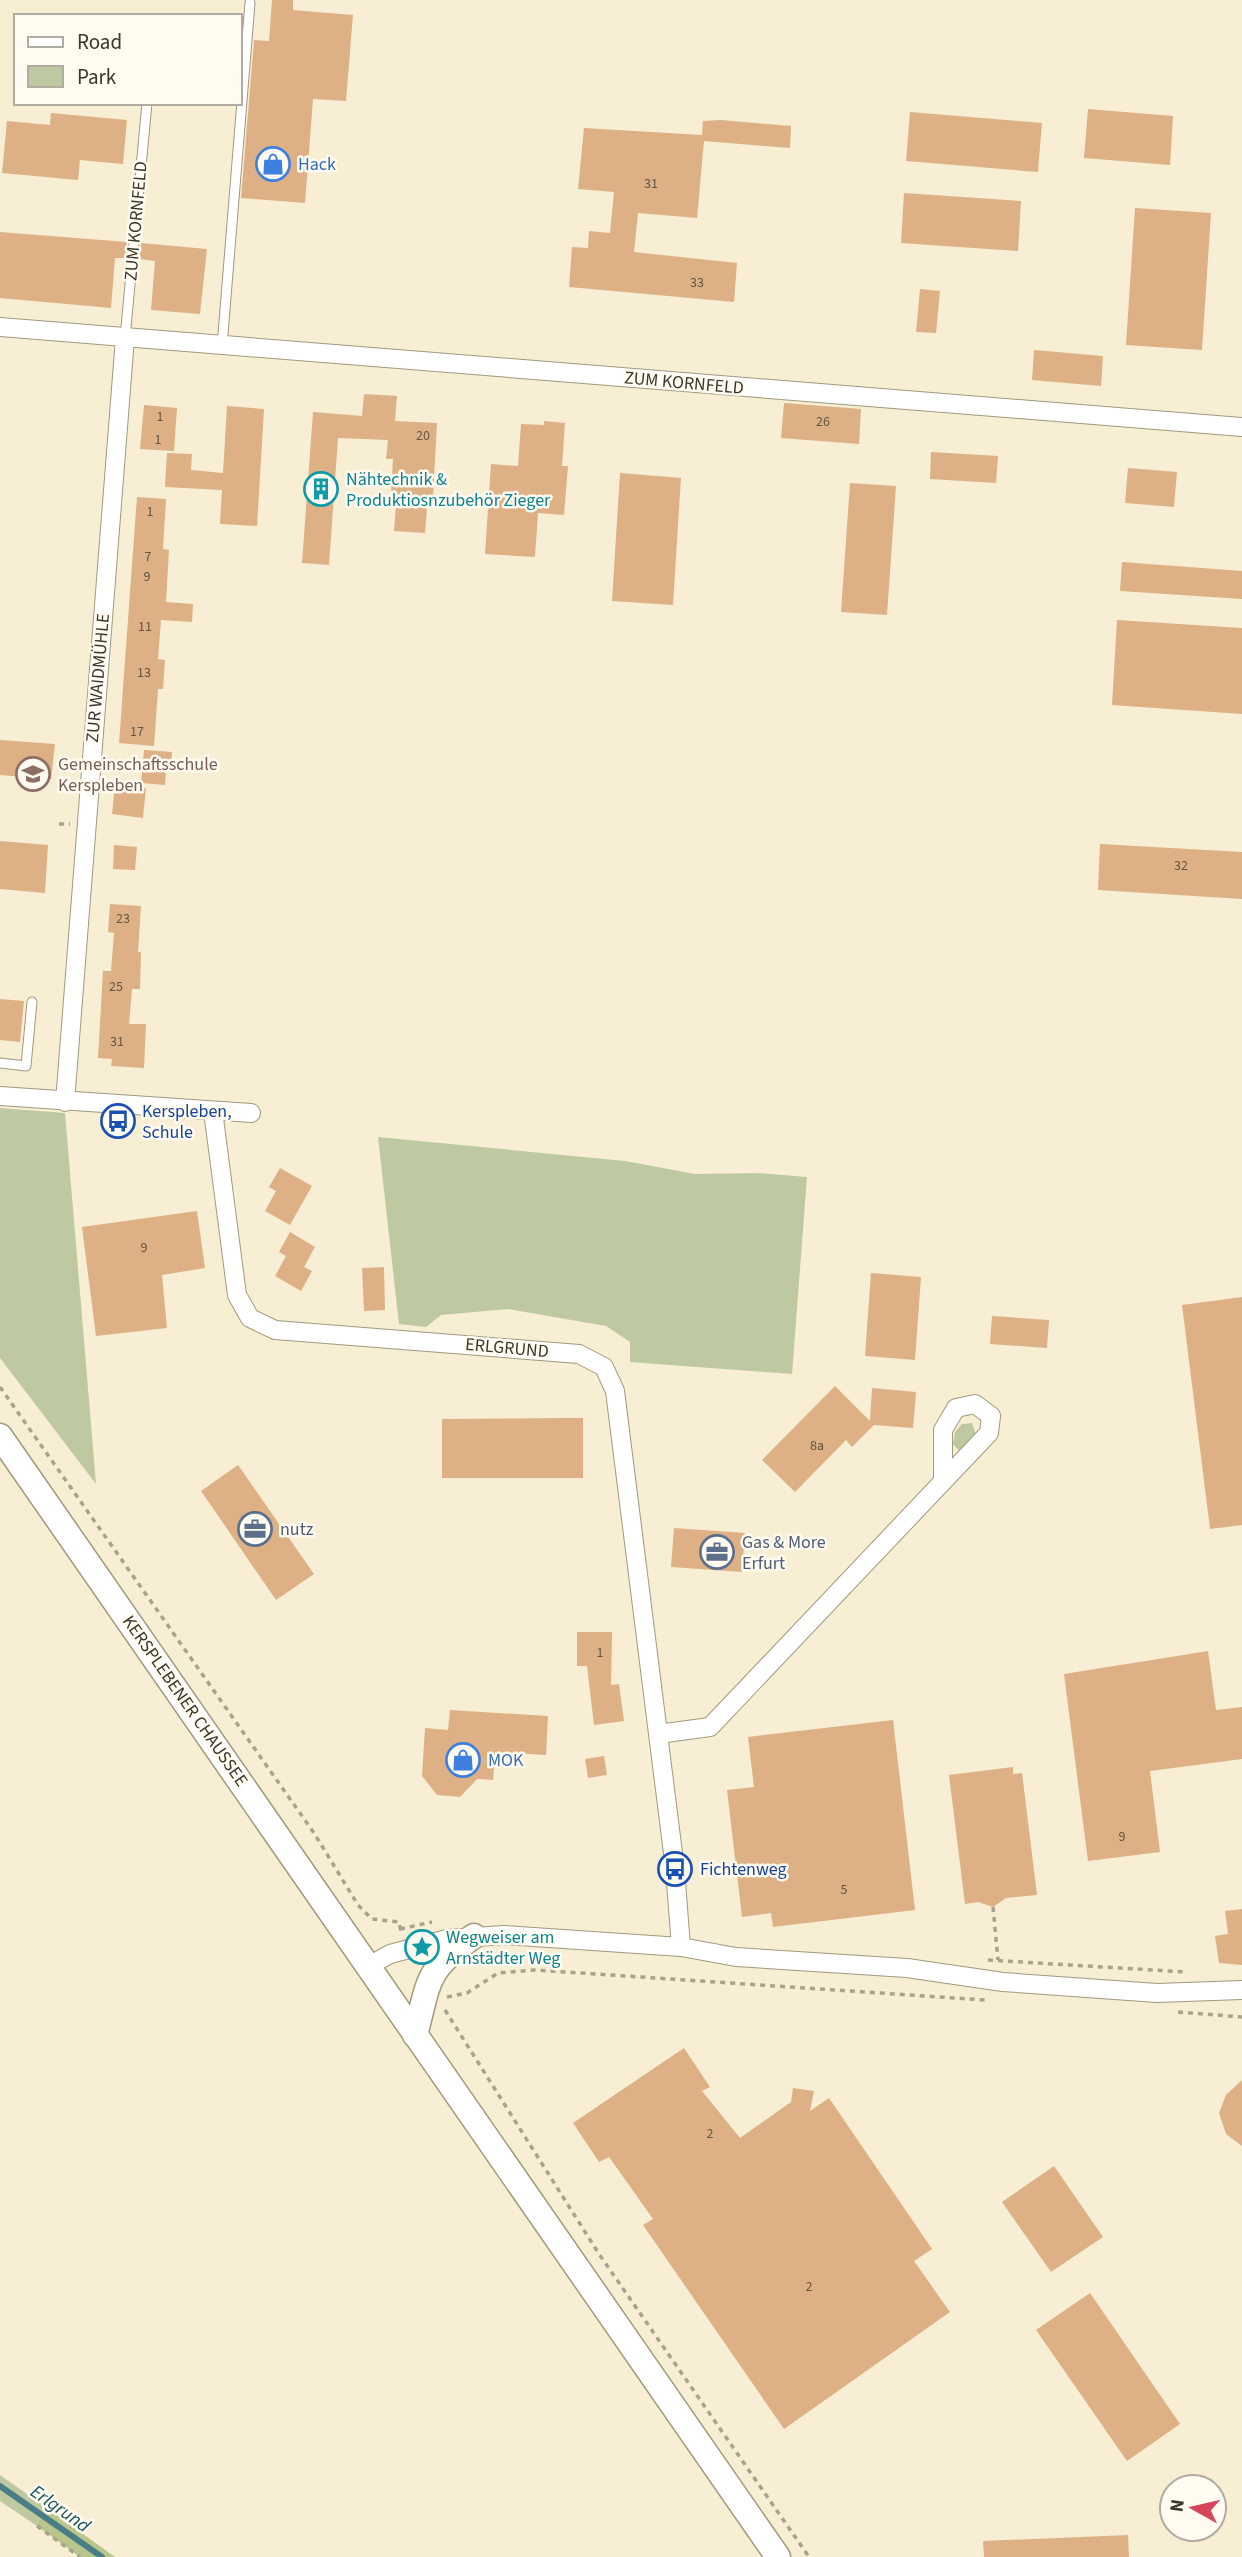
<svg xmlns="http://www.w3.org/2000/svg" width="1242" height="2557" viewBox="0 0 1242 2557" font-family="'Source Sans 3',sans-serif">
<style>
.green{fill:#bfc9a1}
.forest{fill:#b8c58b}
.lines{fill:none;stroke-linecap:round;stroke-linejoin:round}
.stream{stroke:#4a7e86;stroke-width:6}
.building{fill:#ddb185}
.lane-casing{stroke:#a1997f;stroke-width:11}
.street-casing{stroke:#a1997f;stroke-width:20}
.secondary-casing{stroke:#a1997f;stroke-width:27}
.path{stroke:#a9a38e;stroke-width:3.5;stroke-dasharray:5 5;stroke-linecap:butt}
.lane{stroke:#fff;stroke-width:9}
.street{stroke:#fff;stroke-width:18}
.secondary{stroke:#fff;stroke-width:24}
.labels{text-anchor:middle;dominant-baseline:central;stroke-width:5;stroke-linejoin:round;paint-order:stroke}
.number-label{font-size:14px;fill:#625542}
.shop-label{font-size:18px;fill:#366cbe;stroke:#fffbf0;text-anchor:start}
.street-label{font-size:18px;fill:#39362b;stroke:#fffbf0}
.culture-label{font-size:18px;fill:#0d838f;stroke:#fffbf0;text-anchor:start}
.education-label{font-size:18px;fill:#785e54;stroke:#fffbf0;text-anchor:start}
.transit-label{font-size:18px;fill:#164399;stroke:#fffbf0;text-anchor:start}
.service-label{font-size:18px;fill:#4e5e75;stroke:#fffbf0;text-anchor:start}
.water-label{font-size:19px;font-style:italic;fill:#12535e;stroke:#fffbf0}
</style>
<rect width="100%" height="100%" fill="#f7eed3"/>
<path class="green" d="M0 1108 65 1113 96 1484 0 1358Z
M378 1137 625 1161 695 1174 759 1173 807 1177 792 1374 630 1362V1342L606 1326 508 1309 441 1315 426 1327 399 1324Z
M972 1423 976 1435 961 1450 957 1449 953 1444 955 1432 962 1424Z
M0 2475 44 2506 37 2526 0 2501Z"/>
<path class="forest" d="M44 2506 115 2557H80L37 2526Z"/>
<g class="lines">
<path class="stream" d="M0 2486 102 2557"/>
</g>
<path class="building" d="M272 0H293V10L353 15 346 101 313 99 305 203 241 198 254 40 269 41Z
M1088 109 1173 116 1170 165 1084 158Z
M910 112 1042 123 1038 172 906 161Z
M51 113 127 120 123 164 80 160 78 180 2 173 7 121 50 125Z
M721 120 791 126 790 148 704 141 697 218 638 213 634 252 737 263 734 302 569 287 572 247 588 248 589 231 610 233 614 192 578 189 584 128 702 135 703 121Z
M904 193 1021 201 1018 251 901 243Z
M1135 208 1211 213 1202 350 1126 345Z
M0 232 127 242 125 258H115L111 308 0 298Z
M141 243 207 249 200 314 151 310 155 261 139 259Z
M920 289 940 291 936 333 916 332Z
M1034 350 1103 356 1101 386 1032 380Z
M364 394 397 396 395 421 437 423 433 496 428 495 425 533 394 531 397 493H391L393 459H386L388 440 338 438 329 565 302 563 313 412 362 416Z
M784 403 861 409 859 444 781 438Z
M144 405 177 408 174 451 140 449Z
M227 406 264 409 257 526 220 524 222 490 165 487 167 453 192 454 191 470 223 473Z
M544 421 565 423 562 466H568L564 515 538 513 535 557 485 554 491 464 518 466 521 424 544 425Z
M931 452 998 456 996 483 930 479Z
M1128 468 1177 472 1174 507 1125 503Z
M620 473 681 478 673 605 612 601Z
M850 483 896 486 887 615 841 612Z
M137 497 166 499 163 549 169 550 166 602 193 604 192 622 161 620 158 659 165 660 163 689H158L154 746 119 743Z
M1122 562 1242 571V599L1120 591Z
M1117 620 1242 628V714L1112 705Z
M0 740 55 744 51 779 0 775Z
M144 750 172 752 171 769H166L165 785 141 783Z
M115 785 146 788 143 818 112 814Z
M0 841 48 845 45 893 0 889Z
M1100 844 1242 852V899L1098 890Z
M114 845 137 847 135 870 113 869Z
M110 904 141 906 138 952H141L140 989H132L129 1024H146L144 1068 111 1066 112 1059 98 1058 103 971H111L114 933 108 932Z
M0 999 24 1001 20 1042 0 1040Z
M280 1168 312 1186 290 1225 265 1211 276 1191 269 1187Z
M197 1211 205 1268 162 1275 167 1328 96 1336 82 1227Z
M290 1232 315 1247 304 1267 312 1271 301 1291 275 1276 286 1256 279 1252Z
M384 1267 385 1310 364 1311 362 1268Z
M871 1273 921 1277 915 1360 865 1356Z
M1242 1297V1525L1210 1529 1182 1305Z
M992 1316 1049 1320 1047 1348 990 1344Z
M835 1386 870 1421 872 1388 916 1392 913 1428 874 1425 852 1447 846 1440 795 1492 762 1460Z
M564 1418H583V1478H442V1419Z
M238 1465 314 1574 276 1600 201 1491Z
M674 1528 745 1533 742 1572 671 1567Z
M577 1632H612L611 1685 619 1684 624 1721 594 1725 587 1666H577Z
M1208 1651 1216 1710 1242 1707V1759L1150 1771 1160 1852 1088 1861 1064 1674Z
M450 1710 548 1716 546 1755 495 1752 493 1780 477 1779 460 1797 437 1795 422 1776 425 1728 448 1730Z
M893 1720 915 1910 773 1927 771 1913 742 1917 727 1790 754 1787 748 1737Z
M604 1756 607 1775 588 1778 585 1759Z
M1013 1767V1774L1022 1773 1037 1895 1006 1898 993 1907 978 1902 965 1904 949 1775Z
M1242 1909V1965L1219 1963 1215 1936 1228 1934 1225 1911Z
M684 2048 710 2087 702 2091 740 2138 791 2102 793 2088 814 2091 810 2111 829 2098 932 2249 914 2261 950 2312 784 2429 643 2225 653 2219 609 2157 599 2162 573 2123Z
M1242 2080V2146L1226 2134 1219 2113 1226 2095Z
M1054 2166 1103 2237 1051 2272 1002 2202Z
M1090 2293 1180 2424 1127 2461 1036 2330Z
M1128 2535 1129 2557H984L983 2541Z"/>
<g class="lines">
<g class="lane-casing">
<path id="lane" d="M125 338 147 103
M222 346 250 3
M0 1063 26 1066 32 1002"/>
</g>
<g class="street-casing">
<path id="street" d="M0 327 1242 427
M0 1096 251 1113
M65 1102 125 338
M213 1111 237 1295 250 1318 275 1330 579 1354 604 1367 615 1391 675 1869 681 1947
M658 1734 710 1727 989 1433 991 1416 975 1404 956 1408 943 1430V1480
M367 1967 390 1954 447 1939 504 1935 681 1947 736 1957 907 1968 1003 1982 1157 1993 1242 1990"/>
</g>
<g class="secondary-casing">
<path id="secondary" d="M0 1436 778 2557
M415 2035C430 1980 424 1971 474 1936"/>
</g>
<path class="path" d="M59 824H70
M0 1387 314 1833 358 1905 372 1919 399 1922 401 1932
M993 1907 998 1960
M400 1929 432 1922
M988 1960 1186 1972
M447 1997 467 1993 498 1973 535 1970 985 2000
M445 2010 599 2254 809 2557
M1178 2012 1242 2017
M37 2526 80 2557"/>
<use href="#lane" class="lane"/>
<use href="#street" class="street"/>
<use href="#secondary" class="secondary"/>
</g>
<defs>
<g id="shop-ring" transform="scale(1.75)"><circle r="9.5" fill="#fffbf0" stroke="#3f7fe0" stroke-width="1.5"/><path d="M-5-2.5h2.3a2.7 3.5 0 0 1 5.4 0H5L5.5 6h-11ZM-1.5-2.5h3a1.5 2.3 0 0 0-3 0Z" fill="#3f7fe0"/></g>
<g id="building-ring" transform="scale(1.75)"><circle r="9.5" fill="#fffbf0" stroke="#0f9aa8" stroke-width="1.5"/><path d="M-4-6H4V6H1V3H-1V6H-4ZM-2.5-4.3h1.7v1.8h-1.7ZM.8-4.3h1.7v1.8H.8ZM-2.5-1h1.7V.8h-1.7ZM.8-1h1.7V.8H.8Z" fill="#0f9aa8"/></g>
<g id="school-ring" transform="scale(1.75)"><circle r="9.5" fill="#fffbf0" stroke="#8d6e63" stroke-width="1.5"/><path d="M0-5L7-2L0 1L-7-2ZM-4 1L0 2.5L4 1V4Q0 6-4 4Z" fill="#8d6e63"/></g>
<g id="bus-ring" transform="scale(1.75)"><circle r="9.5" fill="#fffbf0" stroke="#1a4fb4" stroke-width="1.5"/><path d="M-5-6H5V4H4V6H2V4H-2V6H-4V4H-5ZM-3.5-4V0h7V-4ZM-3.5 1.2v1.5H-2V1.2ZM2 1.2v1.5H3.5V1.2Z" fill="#1a4fb4"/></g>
<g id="office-ring" transform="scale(1.75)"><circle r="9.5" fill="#fffbf0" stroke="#5c6f8a" stroke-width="1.5"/><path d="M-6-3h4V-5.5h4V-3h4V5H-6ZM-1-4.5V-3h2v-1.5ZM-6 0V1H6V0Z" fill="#5c6f8a"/></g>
<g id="sight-ring" transform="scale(1.75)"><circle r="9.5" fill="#fffbf0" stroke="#0f9aa8" stroke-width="1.5"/><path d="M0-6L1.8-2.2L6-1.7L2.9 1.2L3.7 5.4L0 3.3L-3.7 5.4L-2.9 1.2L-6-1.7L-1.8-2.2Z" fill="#0f9aa8"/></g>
</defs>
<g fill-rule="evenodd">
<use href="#shop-ring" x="273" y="164"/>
<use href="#building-ring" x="321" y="489"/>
<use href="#school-ring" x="33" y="774"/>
<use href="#bus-ring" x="118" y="1121"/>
<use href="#office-ring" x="255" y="1529"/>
<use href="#office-ring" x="717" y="1552"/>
<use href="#shop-ring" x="463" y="1760"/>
<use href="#bus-ring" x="675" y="1869"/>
<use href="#sight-ring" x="422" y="1947"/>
</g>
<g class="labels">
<g class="number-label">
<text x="651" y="184">31</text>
<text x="697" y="283">33</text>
<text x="160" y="417">1</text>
<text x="823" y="422">26</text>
<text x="423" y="436">20</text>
<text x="158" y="440">1</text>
<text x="150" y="512">1</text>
<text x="148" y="557">7</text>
<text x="147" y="577">9</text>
<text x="145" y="627">11</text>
<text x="144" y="673">13</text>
<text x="137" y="732">17</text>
<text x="1181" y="866">32</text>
<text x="123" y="919">23</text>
<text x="116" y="987">25</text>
<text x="117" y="1042">31</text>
<text x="144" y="1248">9</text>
<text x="817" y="1446">8a</text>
<text x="600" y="1653">1</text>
<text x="1122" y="1837">9</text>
<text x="844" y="1890">5</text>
<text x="710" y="2134">2</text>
<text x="809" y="2287">2</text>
</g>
<g class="shop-label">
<text x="298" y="164">Hack</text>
<text x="488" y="1760">MOK</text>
</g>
<g class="street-label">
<text transform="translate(136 221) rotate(-85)">ZUM KORNFELD</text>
<text transform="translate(684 383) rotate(5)">ZUM KORNFELD</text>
<text transform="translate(98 678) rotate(-85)">ZUR WAIDMÜHLE</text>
<text transform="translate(507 1348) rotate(5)">ERLGRUND</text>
<text transform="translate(185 1701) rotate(55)">KERSPLEBENER CHAUSSEE</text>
</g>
<g class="culture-label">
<text x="346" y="479">Nähtechnik &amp;<tspan x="346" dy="21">Produktiosnzubehör Zieger</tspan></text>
<text x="446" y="1937">Wegweiser am<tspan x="446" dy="21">Arnstädter Weg</tspan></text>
</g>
<g class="education-label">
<text x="58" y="764">Gemeinschaftsschule<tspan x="58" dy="21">Kerspleben</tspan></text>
</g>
<g class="transit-label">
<text x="142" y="1111">Kerspleben,<tspan x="142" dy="21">Schule</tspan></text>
<text x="700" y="1869">Fichtenweg</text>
</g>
<g class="service-label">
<text x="280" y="1529">nutz</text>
<text x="742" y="1542">Gas &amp; More<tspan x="742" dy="21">Erfurt</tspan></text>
</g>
<g class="water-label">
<text transform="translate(60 2509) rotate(35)">Erlgrund</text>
</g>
</g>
<rect x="14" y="14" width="228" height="91" fill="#fffbf0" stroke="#b0aca1" stroke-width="2"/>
<rect x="28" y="37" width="35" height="10" fill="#ffffff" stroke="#b0aca1" stroke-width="2"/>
<text x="77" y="49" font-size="21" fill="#39362b">Road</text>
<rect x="28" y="66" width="35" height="21" fill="#bfc9a1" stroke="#b0aca1" stroke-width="2"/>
<text x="77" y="84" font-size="21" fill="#39362b">Park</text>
<g transform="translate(1193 2508) rotate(278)"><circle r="33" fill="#fffbf0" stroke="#b0aca1" stroke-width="2"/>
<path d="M0-5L12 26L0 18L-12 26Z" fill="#d64559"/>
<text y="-10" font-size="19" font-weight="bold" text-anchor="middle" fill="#39362b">N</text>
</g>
</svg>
